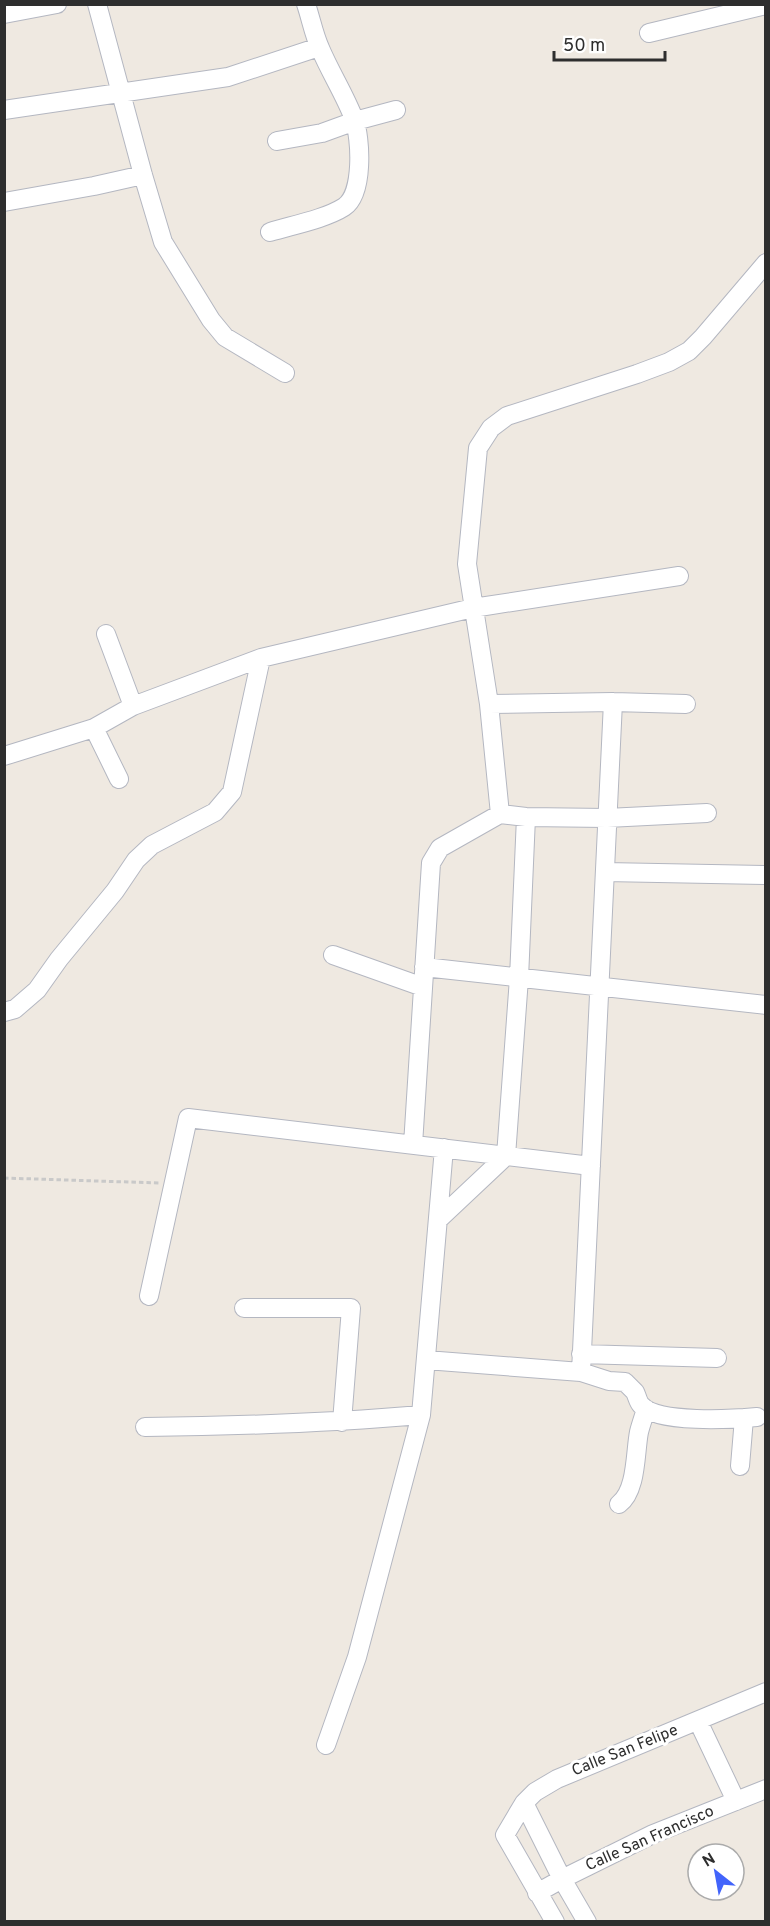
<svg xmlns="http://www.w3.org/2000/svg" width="770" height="1926" viewBox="0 0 770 1926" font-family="Overpass,sans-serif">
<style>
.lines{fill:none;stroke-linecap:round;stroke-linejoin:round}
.minor-casing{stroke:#b4b7c1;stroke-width:20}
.path{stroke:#c9c9c9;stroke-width:3;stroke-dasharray:4.5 3;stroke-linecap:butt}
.minor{stroke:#fff;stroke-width:18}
.labels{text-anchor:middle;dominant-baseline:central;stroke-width:6;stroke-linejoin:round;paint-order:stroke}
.street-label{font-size:16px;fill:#2e2e2e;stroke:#fff}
</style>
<rect width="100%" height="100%" fill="#efe9e1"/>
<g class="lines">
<g class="minor-casing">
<path id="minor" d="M97 4 143 175 163 242 211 320 225 337 285 373
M4 14 57 4
M649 33 766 5
M4 110 228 77 319 47
M277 141 322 133 355 121 396 110
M4 202 94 186 143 175
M270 232C293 225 325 219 344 207 364 194 361 138 354 119 345 95 330 72 320 48 314 35 311 19 306 4
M106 634 133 706
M489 704 613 702 686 704
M94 728 119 779
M4 756 94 728 133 706 261 658 473 608 679 576
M500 814 489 704 467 564 478 448 491 428 507 416 637 374 669 362 689 351 703 337 766 263
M605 872 766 875
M333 955 423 987
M424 967 766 1005
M4 1012 15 1009 37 990 59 959 115 891 136 860 152 845 215 812 232 792 261 658
M413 1145 431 863 440 848 500 814 526 817 607 818 707 813
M438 1220 506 1156 519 978 526 817
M149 1296 188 1118 591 1166
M244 1308H351L342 1422
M581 1354 717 1358
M426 1360 581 1372 609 1381 625 1382C628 1385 632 1389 635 1392 637 1396 638 1402 641 1405 657 1424 734 1419 757 1417
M581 1372 613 702
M145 1427C237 1426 329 1423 421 1415
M740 1466 744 1418
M619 1504C637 1491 635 1452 639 1432 641 1424 644 1416 646 1409
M698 1721 736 1801
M326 1745 357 1657 421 1415 444 1148
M524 1803 562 1879 587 1922
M537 1893 562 1879 653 1834 766 1789
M555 1922 505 1835 524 1803 535 1792 557 1779 766 1692"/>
</g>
<path class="path" d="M4 1178 159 1183"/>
<use href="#minor" class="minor"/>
</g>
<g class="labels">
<g class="street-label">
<text transform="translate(625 1751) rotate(-22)">Calle San Felipe</text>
<text transform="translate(650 1839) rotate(-24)">Calle San Francisco</text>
</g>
</g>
<rect width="770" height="1926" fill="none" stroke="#2e2e2e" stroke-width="12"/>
<g transform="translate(716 1872) rotate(329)"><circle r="28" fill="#ffffff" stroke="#ababab" stroke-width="1.5"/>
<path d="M0-4.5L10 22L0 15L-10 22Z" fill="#4264fb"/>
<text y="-9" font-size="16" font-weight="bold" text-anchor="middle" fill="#2e2e2e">N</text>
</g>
<path d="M554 51v9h111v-9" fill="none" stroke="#2e2e2e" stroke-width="3"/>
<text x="563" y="51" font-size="18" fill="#2e2e2e" stroke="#ffffff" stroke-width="4.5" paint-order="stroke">50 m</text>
</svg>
